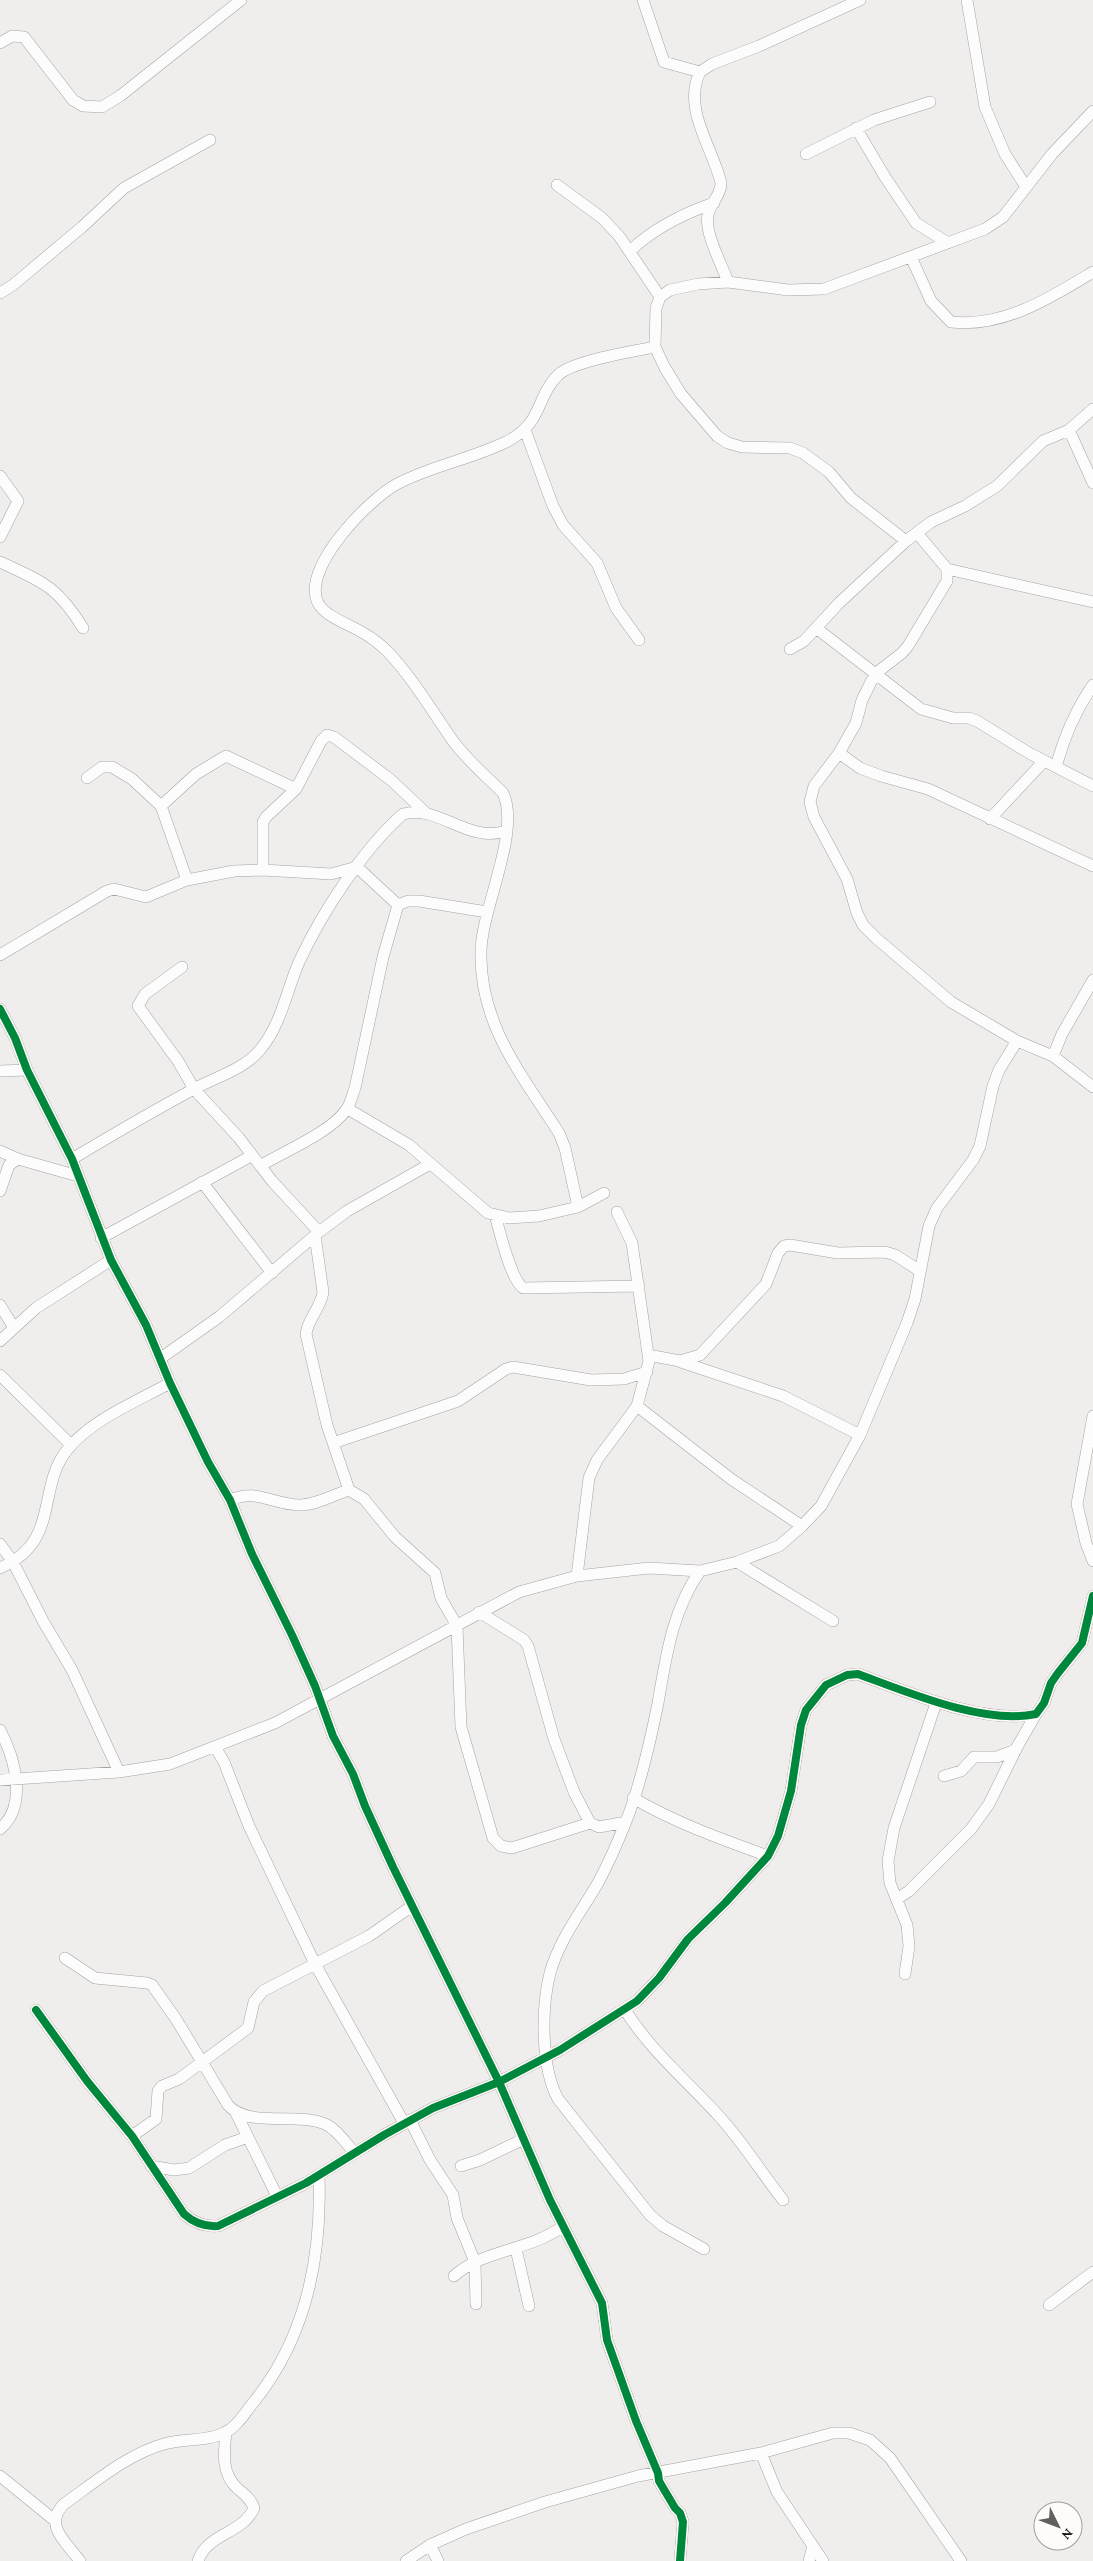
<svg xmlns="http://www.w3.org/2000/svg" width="1093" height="2561" viewBox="0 0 1093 2561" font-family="'Crimson Pro',serif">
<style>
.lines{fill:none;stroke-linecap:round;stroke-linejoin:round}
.street-casing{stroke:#a5a3a2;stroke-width:12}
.street{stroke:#fdfcfc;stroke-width:11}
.cycleway-casing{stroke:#fffbf8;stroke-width:11}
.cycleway{stroke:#00873e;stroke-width:8}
</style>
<rect width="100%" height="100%" fill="#f0eeec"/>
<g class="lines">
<g class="street-casing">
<path id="street" d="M643 0 664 62 700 72
M967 0 985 107 1005 154 1026 187
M0 43 12 36 24 37 73 100 83 106 102 107 120 96 241 0
M856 128 885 177 916 223 948 243
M806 154 874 120 930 102
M557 185 602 218 619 236 660 297
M630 251C654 228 682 214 714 203
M911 257 931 301 951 322C1003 328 1050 298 1093 272
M728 282C722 265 704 232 708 215 710 203 721 196 721 183 713 148 682 109 700 72L712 64 759 46 860 0
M0 293 13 285 82 227 124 188 210 140
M525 430 553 506 563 525 597 563 616 608 639 640
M1069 430 1093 483
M0 476 18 501 0 537
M917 533 947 569V581L908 646 902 653 875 674 862 700 856 723 839 753 814 786 810 802 814 817 847 879 857 913 863 925 876 938 951 1002 1017 1041 1053 1056 1093 1087
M906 541 851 498 829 472 803 453 790 448 742 447 728 443 717 436 681 394 665 368 655 347 656 308 660 297 670 290 698 284 728 282 788 290 824 289 985 229 1003 217 1052 154 1093 111
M0 562C43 582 57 586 83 628
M947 569 1093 602
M816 628 921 709 953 718H969L977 721 1029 753 1093 786
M790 649 804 641 839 603 906 541 931 522 965 506 997 486 1043 441 1069 430 1093 409
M839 753 860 768 881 776 928 789 1093 866
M1056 767C1064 737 1075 711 1093 685
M87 778 102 767H112L132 779 161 806 187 880
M161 806 196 774 226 756 296 789
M990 819 1044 761
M263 870V822L266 817 296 789 321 741 327 735 334 737 391 780 427 814
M0 955 107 891 114 889 146 897 187 880 234 871 263 870 331 874 357 867 398 905
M182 967 145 994 138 1006 178 1061 194 1089 239 1138 272 1181 319 1232
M0 1009 15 1038 27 1070 72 1159 111 1260 146 1325 170 1383 208 1462 230 1500 252 1554 292 1635 315 1686 333 1736 353 1774 365 1806 393 1867 499 2082 550 2200 602 2303 607 2340 636 2421 658 2473 659 2481 675 2508 680 2513 683 2522 680 2561
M1053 1056 1062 1034 1093 980
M0 1071 27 1070
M348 1109 409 1145 488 1213 509 1218 539 1216 578 1207 604 1193
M0 1151 18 1159
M72 1159C112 1135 153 1111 194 1089 214 1078 244 1069 259 1051 281 1026 286 992 299 962 321 914 363 849 403 814 438 804 469 844 506 831
M260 1166C285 1151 331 1132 346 1110 351 1104 352 1095 355 1088L383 957 398 905 408 901H419L487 912
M202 1182 272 1273
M0 1191 9 1165 18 1159 78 1176
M578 1207 565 1148 559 1133C522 1075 479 1024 481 951 482 907 521 832 503 793 486 776 467 760 453 741 432 711 414 680 389 653 382 646 374 639 365 634 352 625 326 618 318 603 301 568 369 499 397 484 431 466 471 459 506 442 544 423 535 398 558 375 573 361 633 351 655 347
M495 1215C500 1232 510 1278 523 1288L639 1286
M315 1235 323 1292C321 1308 308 1318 306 1334L327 1425 349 1490
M101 1238 251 1156
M0 1305 14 1328
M0 1341 36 1308 111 1260
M648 1355 680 1361 700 1355 766 1284 778 1253 784 1246 790 1245 838 1253 885 1252 895 1255 920 1271
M161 1358 219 1317 319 1232 347 1211 430 1164
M681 1362 783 1396 860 1435
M0 1375 71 1445
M637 1406 731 1479 802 1526
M1093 1416 1077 1504 1086 1543 1093 1561
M333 1443 458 1401 506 1369 513 1367 591 1380 624 1379 647 1372
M230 1500C257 1488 273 1505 300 1505 316 1505 333 1495 349 1490L364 1499 395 1537 435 1573 441 1598 457 1626 461 1727 493 1838 501 1846 512 1848 590 1823
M0 1544 13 1562 43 1621 72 1670 119 1772
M737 1562 833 1621
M0 1568C61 1542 36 1489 67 1450 92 1419 136 1402 170 1383
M700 1571C672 1611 666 1657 658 1703 650 1743 640 1787 625 1824 617 1844 608 1864 598 1883 581 1912 559 1940 550 1973 541 2009 541 2067 558 2099L650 2215 663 2226 704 2249
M577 1576 589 1478 597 1460 637 1406 649 1361 632 1243 617 1212
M479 1612 524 1640 528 1646 554 1739 574 1792 590 1823 599 1827 626 1822
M0 1730C15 1758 28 1806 0 1829
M215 1747 224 1762 249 1826 315 1964 404 2123
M944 1776 961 1771 974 1757H997L1016 1750
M0 1780 119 1772 170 1764 275 1723 519 1592 577 1576 649 1568 700 1571 737 1562 779 1546 802 1526 821 1506 860 1435 907 1323 915 1299 929 1226 937 1208 973 1160 980 1146 993 1086 999 1070 1017 1041
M633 1798C676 1823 721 1839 768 1856
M897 1899 909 1891 971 1829 989 1804 1017 1747 1036 1714
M65 1958 95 1978 147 1983 152 1985 176 2019 228 2105C248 2128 297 2112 325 2124 337 2129 346 2144 355 2153
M905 1974 909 1946 907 1925 890 1883 888 1861 894 1828 936 1703
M36 2010 87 2081 132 2136 184 2214C194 2223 204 2227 218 2226L306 2183 384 2135 433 2108 499 2082 560 2050 637 2001 659 1978 688 1939 725 1903 768 1856 778 1836 791 1791 801 1725 806 1710 826 1685 847 1675 858 1674C907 1692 984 1725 1036 1714L1044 1703 1051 1683 1058 1673 1082 1643 1093 1596
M625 2010C651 2051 686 2080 718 2115 742 2141 761 2172 783 2200
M236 2113 277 2196
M410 2120 430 2160 453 2195 457 2218 475 2262 476 2304
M132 2136 156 2119 158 2091 162 2086 179 2079 248 2028 254 2002 263 1991 369 1936 412 1906
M151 2166 174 2170 189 2168 225 2145 248 2137
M461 2166 480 2160 522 2140
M516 2249 529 2306
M454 2276C484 2249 530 2251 563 2226
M1049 2305 1093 2272
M761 2453 777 2492 823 2561
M0 2476 53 2519
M430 2545 438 2561
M80 2561C66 2542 43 2525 64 2504 95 2482 128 2454 164 2444 183 2438 206 2442 224 2433 237 2427 244 2414 253 2403 306 2338 322 2259 319 2176
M198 2561C207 2533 243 2534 254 2508 251 2499 244 2494 237 2488 221 2473 224 2452 226 2432
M406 2561 430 2545 466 2529 545 2502 638 2476 761 2453 833 2433H849L870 2440 890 2458 961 2561
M809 2561 813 2546"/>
</g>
<use href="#street" class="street"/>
<g class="cycleway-casing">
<path id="cycleway" d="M0 1009 15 1038 27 1070 72 1159 111 1260 146 1325 170 1383 208 1462 230 1500 252 1554 292 1635 315 1686 333 1736 353 1774 365 1806 393 1867 499 2082 550 2200 602 2303 607 2340 636 2421 658 2473 659 2481 675 2508 680 2513 683 2522 680 2561
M36 2010 87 2081 132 2136 184 2214C194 2223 204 2227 218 2226L306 2183 384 2135 433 2108 499 2082 560 2050 637 2001 659 1978 688 1939 725 1903 768 1856 778 1836 791 1791 801 1725 806 1710 826 1685 847 1675 858 1674C907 1692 984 1725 1036 1714L1044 1703 1051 1683 1058 1673 1082 1643 1093 1596"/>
</g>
<use href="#cycleway" class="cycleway"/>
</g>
<g transform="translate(1058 2526) rotate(132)"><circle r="24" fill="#fffbf8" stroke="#a19f9c"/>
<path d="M0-4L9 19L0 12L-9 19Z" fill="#62605e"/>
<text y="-8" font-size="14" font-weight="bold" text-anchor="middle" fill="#151412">N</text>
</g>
</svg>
